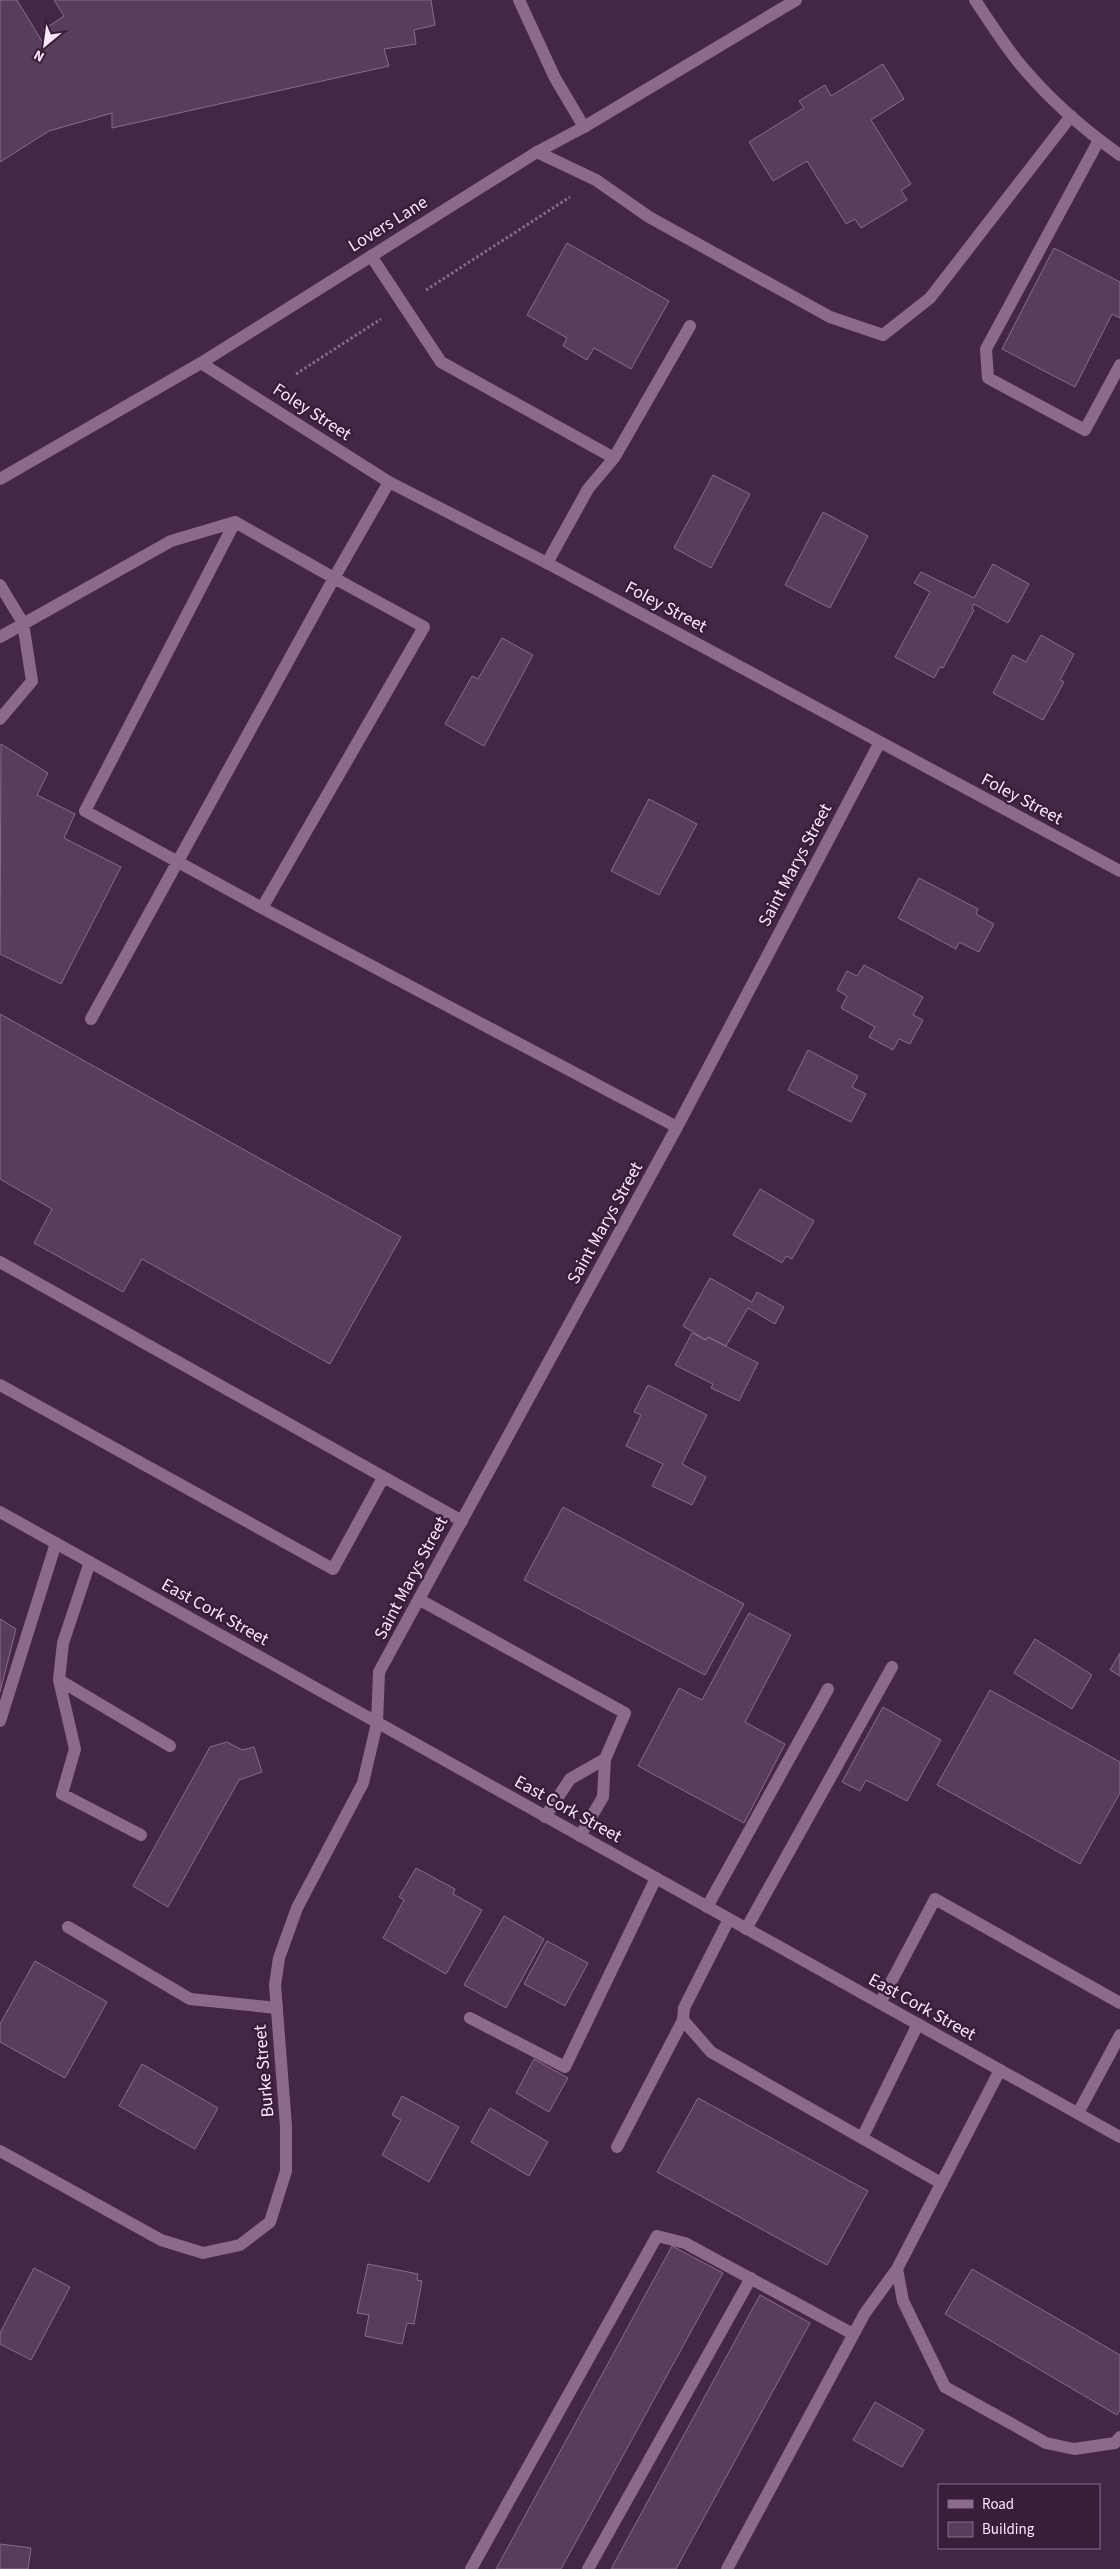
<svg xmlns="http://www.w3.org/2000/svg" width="1120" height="2569" viewBox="0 0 1120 2569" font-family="'Source Sans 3',sans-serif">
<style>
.building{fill:#5a3c5d;stroke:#8b6b8e}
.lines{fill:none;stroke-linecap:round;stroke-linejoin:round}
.path{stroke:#866d87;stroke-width:3;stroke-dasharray:2.5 2.5;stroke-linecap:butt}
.service{stroke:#8b6a8d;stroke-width:12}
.minor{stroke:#8b6a8d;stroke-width:12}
.tertiary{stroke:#8b6a8d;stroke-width:12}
.labels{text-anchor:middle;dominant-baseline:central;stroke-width:5;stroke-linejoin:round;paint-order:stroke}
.street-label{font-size:18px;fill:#f9e7fa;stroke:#391d3b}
</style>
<rect width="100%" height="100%" fill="#442746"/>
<path class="building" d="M0 0H17L46 48 52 42 43 30 64 16 54 0H431L435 25 414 30 416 44 384 49 389 66 112 128V113L49 131 0 162Z
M883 64 904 99 871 120 911 184 901 190 907 200 861 228 855 219 846 224 807 161 773 181 749 142 804 108 799 101 825 85 831 96Z
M567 243 669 301 631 369 594 348 587 360 563 346 567 338 527 315Z
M1054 248 1120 282V318L1112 314 1075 387 1002 349Z
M713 475 750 494 711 568 674 548Z
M823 512 868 536 830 608 785 585Z
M993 564 1029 584 1008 623 974 604 972 608 974 610 943 668 940 667 934 678 895 657 930 592 914 583 921 572 974 598Z
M1041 635 1074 654 1060 680 1064 682 1043 720 993 693 1013 655 1026 662Z
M502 638 533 655 484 746 445 724 472 676 478 679Z
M1 744 48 773 37 795 75 814 64 838 121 867 61 984 0 954Z
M649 799 697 824 659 895 611 871Z
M919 878 978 909 976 914 994 924 979 952 959 942 956 949 898 918Z
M864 965 923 997 913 1015 923 1020 910 1044 899 1039 893 1050 869 1037 875 1027 841 1008 847 996 837 990 847 971 857 976Z
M0 1014 401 1237 330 1364 142 1259 123 1292 34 1243 52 1209 0 1179Z
M808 1050 858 1076 852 1087 866 1094 851 1122 788 1090Z
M760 1189 814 1221 792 1259 786 1256 782 1263 733 1235Z
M710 1278 752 1302 757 1292 784 1307 775 1324 748 1308 726 1346 708 1337 706 1340 683 1326Z
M692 1333 706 1340 708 1337 758 1363 739 1401 711 1388 713 1384 675 1365Z
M648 1385 707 1415 682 1464 706 1477 692 1505 652 1486 663 1464 626 1446 641 1415 634 1412Z
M563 1507 744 1604 705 1675 524 1580Z
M749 1613 791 1635 745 1722 785 1744 744 1823 638 1766 679 1688 702 1700Z
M0 1619 16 1629 0 1692Z
M1035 1639 1092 1675 1072 1709 1014 1673Z
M1120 1653V1676L1110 1670Z
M990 1690 1120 1762V1793L1080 1864 937 1785Z
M883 1707 941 1740 907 1801 866 1780 860 1791 842 1782Z
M227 1742 242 1750 254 1747 262 1772 239 1780 168 1907 133 1886 210 1747Z
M416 1868 455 1889 453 1894 482 1910 446 1974 383 1938 404 1900 399 1897Z
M504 1916 544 1939 506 2008 464 1985Z
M547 1941 588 1963 565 2006 524 1984Z
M35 1961 107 2002 65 2078 0 2042V2024Z
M534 2059 568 2078 549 2112 516 2093Z
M142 2064 218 2108 195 2149 119 2106Z
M402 2096 459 2127 429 2182 382 2155 401 2120 392 2115Z
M698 2098 868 2191 827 2265 657 2172Z
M490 2108 548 2142 529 2176 471 2142Z
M672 2246 723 2273 561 2569H496Z
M368 2264 418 2274 417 2280 422 2281 414 2324 407 2323 402 2344 365 2336 369 2315 357 2313Z
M34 2268 70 2287 31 2360 0 2344V2333Z
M972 2269 1120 2355V2410L1117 2415 945 2314Z
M760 2295 810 2323 676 2569H611Z
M875 2402 924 2430 902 2467 853 2440Z
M0 2544 31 2548 28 2569H0Z"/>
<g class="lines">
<path class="path" d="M426 290 570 197
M296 374 381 319"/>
<path class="service" d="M519 0 555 78 584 127
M1099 140 986 349 988 378 1085 430 1120 365
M537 152 596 180 649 217 830 317 883 335 930 298 1071 116
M371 256 441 362 614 458
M389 482 334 578 235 522 85 811 262 908 677 1127
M547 563 588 489 614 458 690 326
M0 585 23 623 32 681 0 719
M0 637 171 541 235 522
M91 1019 334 578 424 627 262 908
M0 1262 462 1521
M0 1385 333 1569 383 1478
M90 1562 63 1643 59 1680 75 1749 62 1794 141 1835
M420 1600 625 1713 605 1759 603 1797 580 1836
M59 1680 170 1746
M0 1721 56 1543
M545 1817 570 1779 605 1759
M707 1907 828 1689
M729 1919 684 2008 683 2020 711 2052 941 2183
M68 1927 190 1999 277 2008
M746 1929 892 1667
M880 2003 935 1899 1120 2003
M470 2018 565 2067 656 1878
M1000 2070 897 2269 903 2301 945 2387 1046 2443 1074 2449 1115 2443 1120 2437
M862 2138 918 2024
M617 2147 683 2020
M471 2569 657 2236 685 2243 853 2334
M588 2569 751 2278
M727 2569 865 2313 897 2269"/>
<path class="minor" d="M975 0C989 21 1003 43 1019 63 1048 98 1083 129 1120 155
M201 363 389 482 547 563 1120 871
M0 479 201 363 537 152 584 127 796 0
M1078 2113 1120 2035
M0 2151 161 2240 203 2253 240 2245 270 2222 286 2171V2126L275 1985 279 1958 297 1908 363 1783 377 1723 379 1672 677 1127 880 742"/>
<path class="tertiary" d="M0 1512 1120 2137"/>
</g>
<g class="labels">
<g class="street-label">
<text transform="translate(388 224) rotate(-32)">Lovers Lane</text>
<text transform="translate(312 412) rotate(33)">Foley Street</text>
<text transform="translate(666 607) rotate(28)">Foley Street</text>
<text transform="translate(1022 799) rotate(28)">Foley Street</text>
<text transform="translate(795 865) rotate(-62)">Saint Marys Street</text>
<text transform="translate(605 1223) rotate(-61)">Saint Marys Street</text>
<text transform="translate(411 1578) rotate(-62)">Saint Marys Street</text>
<text transform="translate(215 1612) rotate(29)">East Cork Street</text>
<text transform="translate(568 1809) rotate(29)">East Cork Street</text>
<text transform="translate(922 2007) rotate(29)">East Cork Street</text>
<text transform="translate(264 2071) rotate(-95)">Burke Street</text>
</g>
</g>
<rect x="938" y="2484" width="162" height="65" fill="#391d3b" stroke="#866e87"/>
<rect x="948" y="2500" width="25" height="8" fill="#8b6a8d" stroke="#866e87"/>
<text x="982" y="2509" font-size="15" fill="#f9e7fa">Road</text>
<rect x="948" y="2522" width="25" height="15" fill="#5a3c5d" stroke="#866e87"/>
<text x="982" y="2534" font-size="15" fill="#f9e7fa">Building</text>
<g transform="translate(45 45) rotate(209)" stroke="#391d3b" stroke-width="4" paint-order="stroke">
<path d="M0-4L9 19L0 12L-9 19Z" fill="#f9e7fa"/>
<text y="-8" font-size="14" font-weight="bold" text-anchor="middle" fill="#f9e7fa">N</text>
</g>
</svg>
